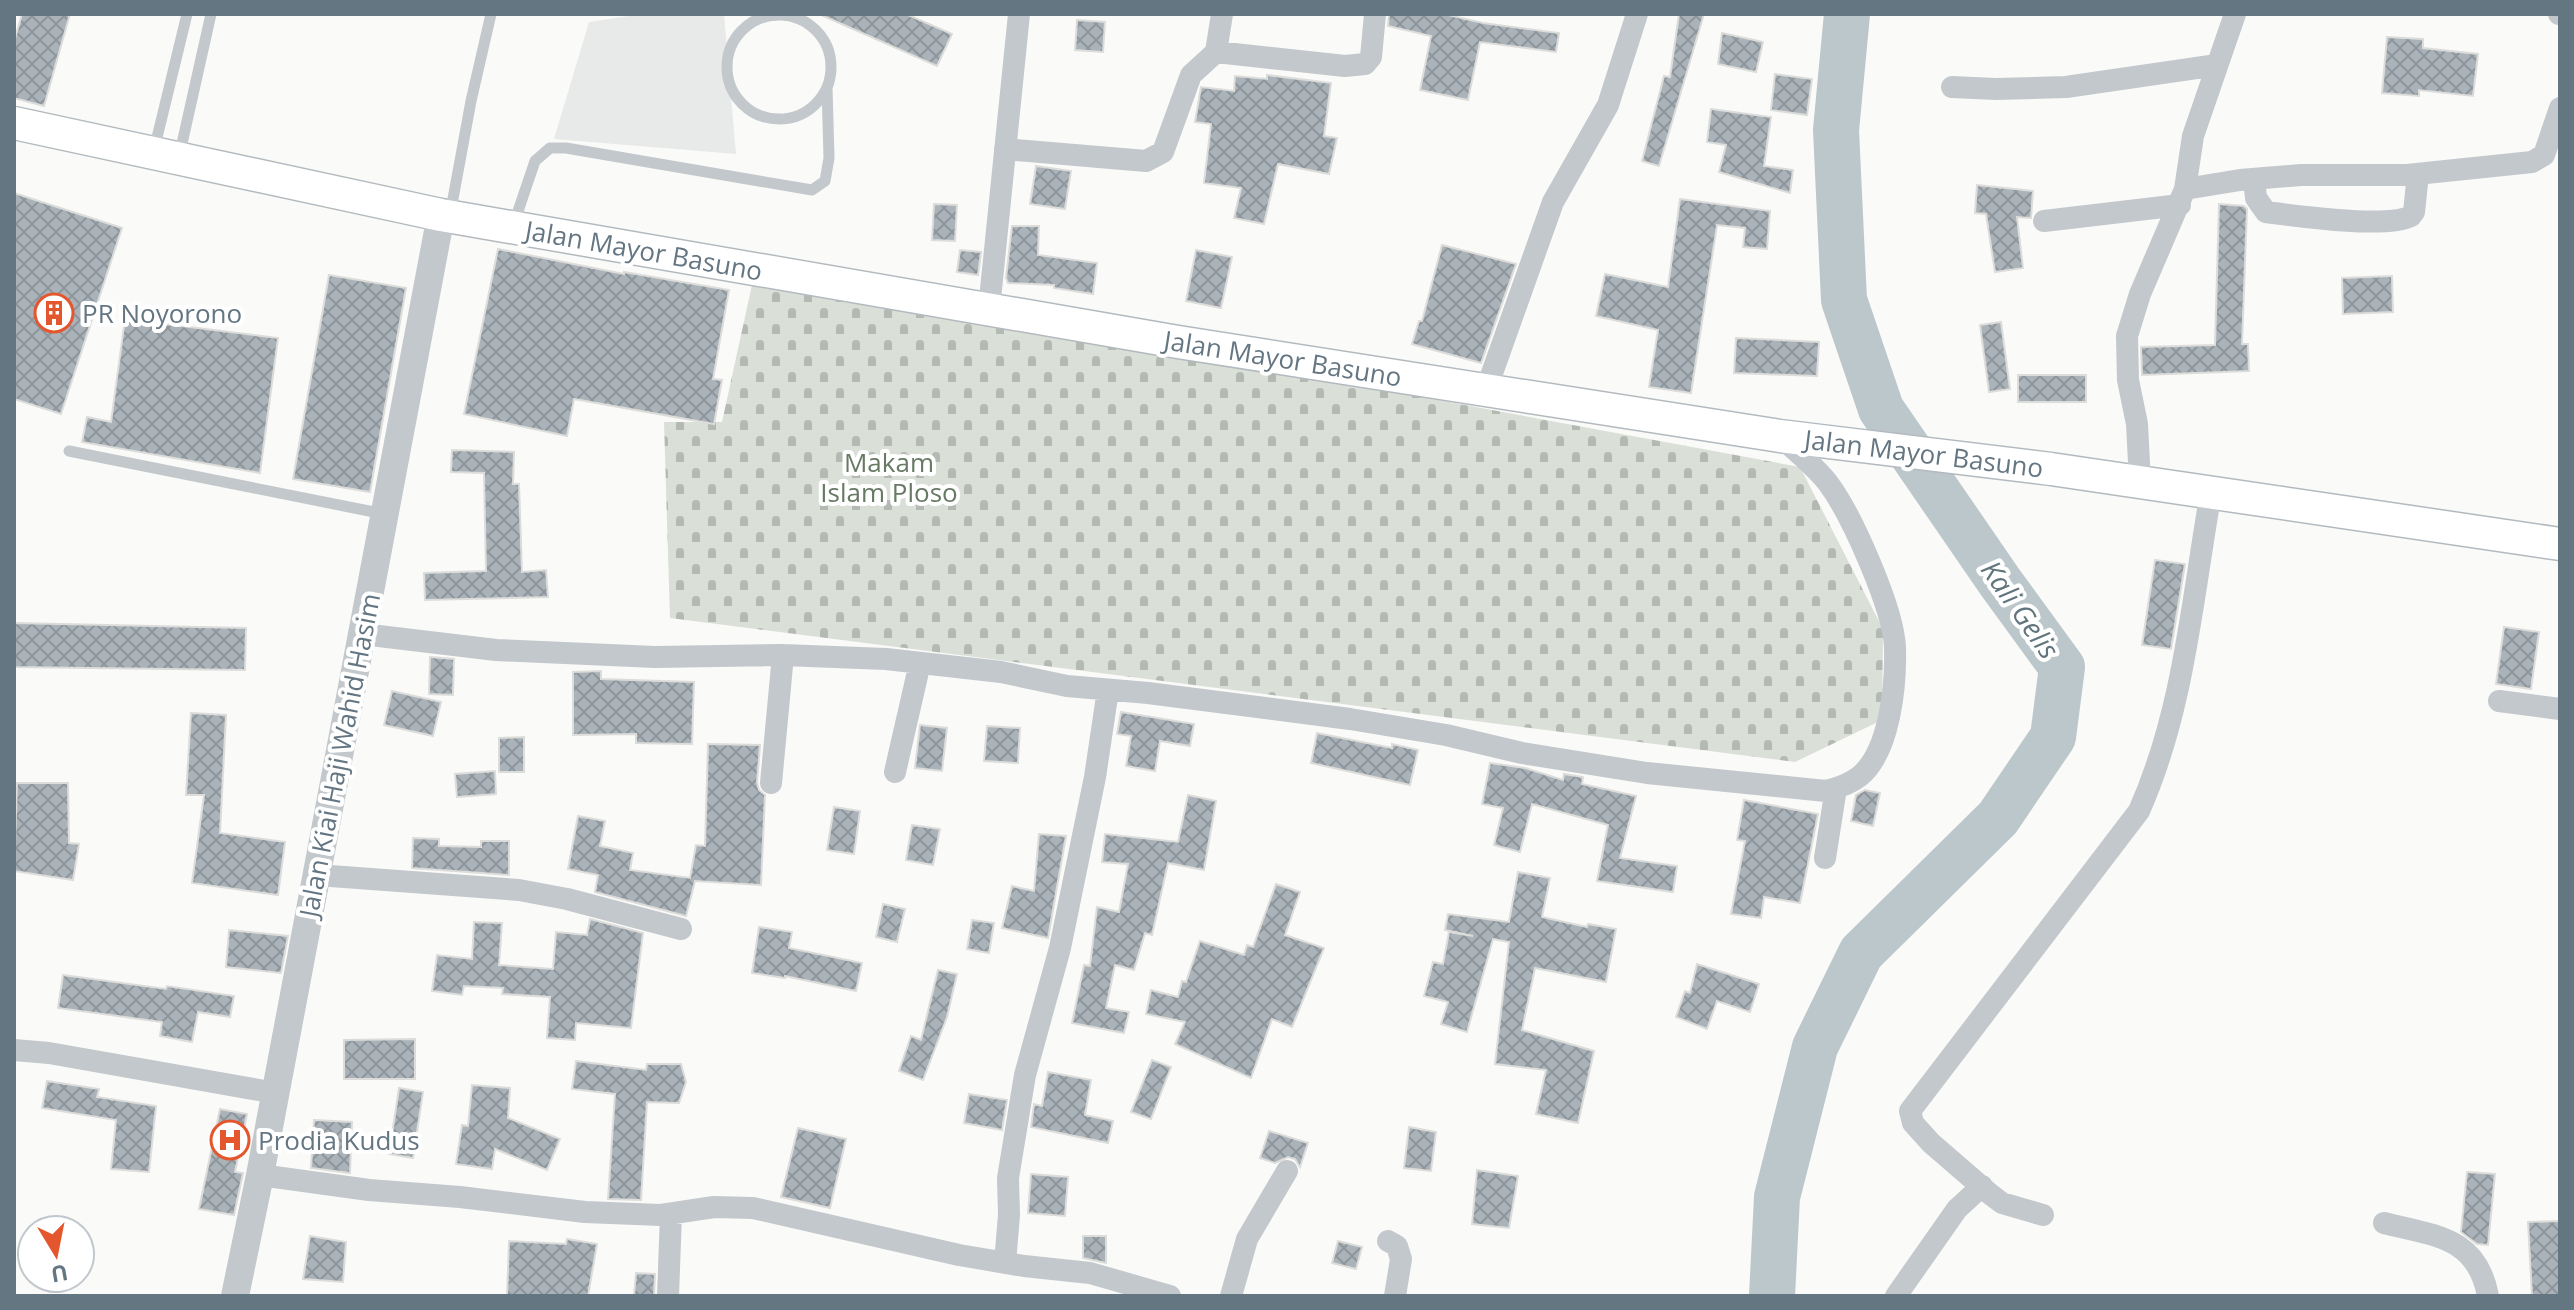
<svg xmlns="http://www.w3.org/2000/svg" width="2574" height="1310" viewBox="0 0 2574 1310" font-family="'Open Sans',sans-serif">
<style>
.built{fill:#e8e9e9}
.cemetery{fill:url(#cemetery-stones)}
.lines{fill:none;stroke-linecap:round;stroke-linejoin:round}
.river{stroke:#bbc7cb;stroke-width:46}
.building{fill:url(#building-cross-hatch);stroke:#dcdcda;stroke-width:2}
.secondary-casing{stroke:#b3babf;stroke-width:35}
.service{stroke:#c3c8cc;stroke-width:11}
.minor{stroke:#c3c8cc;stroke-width:22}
.tertiary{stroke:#c3c8cc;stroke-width:28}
.secondary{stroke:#fff;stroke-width:32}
.labels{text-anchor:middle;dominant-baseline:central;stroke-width:8;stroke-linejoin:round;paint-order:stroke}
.street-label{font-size:26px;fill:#657683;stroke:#fff}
.poi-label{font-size:26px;fill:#657683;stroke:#fff;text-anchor:start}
.park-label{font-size:26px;fill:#687a64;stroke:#fff}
.water-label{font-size:28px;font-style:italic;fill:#60757c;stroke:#fff}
</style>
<defs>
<pattern id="cemetery-stones" width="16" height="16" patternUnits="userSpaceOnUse" patternTransform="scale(2)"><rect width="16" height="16" fill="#dadfd7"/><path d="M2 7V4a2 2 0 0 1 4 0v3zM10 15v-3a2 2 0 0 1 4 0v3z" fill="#b4b9b4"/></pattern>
<pattern id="building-cross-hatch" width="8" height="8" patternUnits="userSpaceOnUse" patternTransform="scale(2)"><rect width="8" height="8" fill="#aab3b9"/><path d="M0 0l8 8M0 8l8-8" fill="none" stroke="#8e969c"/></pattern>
</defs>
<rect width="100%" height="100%" fill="#fafaf8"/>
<path class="built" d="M642 14H724L736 154 554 139 589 22Z"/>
<path class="cemetery" d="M752 285 1211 358 1800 467 1883 629 1882 720 1795 762 670 618 664 422H722Z"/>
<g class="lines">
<path class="river" d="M1772 1296 1777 1197 1815 1047 1861 953 1998 818 2053 737 2062 667 2000 582 1881 409 1844 300 1836 130 1847 14"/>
</g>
<path class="building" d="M22 14H70L44 106 14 98V42Z
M819 14H906L952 34 937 66Z
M1389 14H1444L1483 23 1559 33 1556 52 1480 42 1468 100 1420 90 1431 36 1388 26Z
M1679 14H1704L1659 166 1642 161 1664 76 1670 77Z
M1077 20 1105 22 1103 52 1075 50Z
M1722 33 1763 42 1756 72 1718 64Z
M2387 37 2423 39V48L2478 54 2473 96 2419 90V96L2382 93Z
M1775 74 1812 79 1807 115 1771 110Z
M1267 75 1331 83 1324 136 1337 138 1329 174 1278 164 1264 224 1234 218 1241 188 1204 183 1211 124 1195 122 1201 87 1234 91 1235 76 1267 79Z
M1711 109 1771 117 1764 166 1793 170 1790 193 1719 172 1726 145 1707 142Z
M1036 166 1071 171 1065 209 1030 204Z
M1977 185 2033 191 2031 218 2017 217 2023 268 1995 272 1986 214 1975 213Z
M14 193 122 228 61 414 14 399Z
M1680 199 1770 211 1767 249 1743 247 1745 228 1717 225 1691 393 1649 387 1658 330 1596 316 1605 274 1668 287Z
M934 204 957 205 955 241 932 240Z
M2219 204 2244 206 2247 209 2242 344H2248L2249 371 2142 375 2141 347 2215 345Z
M1012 226H1039L1038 255 1097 263 1093 294 1054 288V285L1008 283 1006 278Z
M1442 245 1516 264 1481 363 1412 344 1419 321H1422Z
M498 249 624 274V272L729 290 713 379 722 380 714 424 574 399 567 436 464 414Z
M960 250 981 252 978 275 957 272Z
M1196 250 1232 257 1221 308 1186 301Z
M329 275 406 288 370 492 293 479Z
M2392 276 2393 312 2343 314 2342 278Z
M125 319 278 338 260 473 82 442 87 417 111 422Z
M2001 322 2010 389 1989 392 1980 325Z
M1736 338 1819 342 1817 376 1734 373Z
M2018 375H2086V402H2018Z
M452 450 514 452 513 484H519L522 572 546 570 548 597 425 600 424 573 486 571 484 473 451 472Z
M2155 560 2185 564 2171 649 2142 645Z
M14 623 246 628 245 670 14 667Z
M2504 627 2539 632 2531 689 2496 684Z
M430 657 454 659 453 695 429 694Z
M601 671V679L694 682 692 744 636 743V734L573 735V672Z
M392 691 441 702 433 736 384 725Z
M1121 712 1194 724 1190 746 1160 741 1155 771 1126 766 1131 736 1117 734Z
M191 713 226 715 220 833 285 842 278 895 192 883 204 795H186Z
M920 725 947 728 942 771 915 768Z
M987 726 1020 728 1018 763 984 761Z
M1317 733 1392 748V744L1418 750 1410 785 1311 763Z
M524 737V772H499V738Z
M708 744 760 745 757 782 759 790 765 795 761 885 695 881 686 916 595 892 598 875 568 869 578 816 605 821 600 846 633 853 630 870 690 878 696 845 705 846Z
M1490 763 1525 768 1563 780 1564 774 1583 777 1582 784 1636 796 1620 858 1677 866 1673 892 1597 881 1608 825 1532 804 1520 852 1494 845 1503 808 1482 804Z
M495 771 496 794 457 797 455 774Z
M17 783H68L69 843 79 844 73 880 14 871Z
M1865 790 1880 793 1873 826 1851 821 1856 795Z
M1188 795 1216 801 1204 870 1168 863 1152 935 1145 933 1134 970 1115 965 1106 1008 1129 1012 1124 1033 1072 1023 1084 965 1090 966 1097 907 1119 912 1128 864 1102 862 1105 834 1178 842Z
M1744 800 1818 814 1800 903 1764 897 1761 918 1731 914 1745 841 1737 840Z
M834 807 860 811 854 854 827 850Z
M912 825 940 829 933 865 906 860Z
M1039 834 1066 836 1048 938 1002 928 1012 886 1034 891Z
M413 838 439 839V846L481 847V841H509V875L412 868Z
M1518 872 1550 878 1542 917 1587 927 1588 924 1616 929 1606 982 1535 968 1522 1030 1594 1051 1578 1123 1536 1114 1546 1070 1495 1064 1509 942 1493 939 1467 1032 1441 1024 1448 1002 1424 996 1433 962 1443 964 1449 932 1473 936 1445 930 1448 914 1509 922Z
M1276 884 1300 892 1285 935 1324 948 1292 1027 1272 1019 1251 1078 1175 1044 1185 1022 1146 1014 1151 990 1178 997 1182 981 1186 982 1200 941 1244 955 1247 945 1253 947Z
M883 904 905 909 897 942 876 937Z
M590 919 643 933 631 1028 576 1023 575 1040 547 1038 550 997 502 994 503 988 464 986 462 995 432 991 437 955 472 959 474 922 502 923 499 965 553 969 556 932 587 935Z
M972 920 994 923 989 953 967 949Z
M759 927 792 932 789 948 862 963 856 991 785 976V978L752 973Z
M229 930 288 936 281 973 226 967Z
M1697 964 1759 984 1750 1012 1717 1001 1707 1029 1676 1017 1685 991 1690 993Z
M938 970 957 974 947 1017 923 1080 899 1071 911 1036 921 1040Z
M63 975 166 989 167 986 234 996 230 1017 198 1012 192 1042 160 1036 162 1022 58 1008Z
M415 1039V1079H344V1040Z
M1152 1060 1171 1067 1151 1119 1131 1112Z
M576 1061 646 1070 647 1064H681L686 1082 679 1103 647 1102 641 1200 608 1199 615 1094 572 1089Z
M1048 1072 1091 1080 1085 1115 1113 1121 1108 1143 1031 1127 1034 1104 1042 1106Z
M47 1081 99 1089 97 1097 156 1106 149 1172 111 1169 116 1120 42 1108Z
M472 1085 510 1088 508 1118 560 1139 547 1170 495 1149 492 1169 456 1164 462 1125 468 1126Z
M399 1088 423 1092 413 1158 389 1154Z
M969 1094 1007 1100 1002 1130 964 1123Z
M220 1109 247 1114 235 1172 243 1173 234 1215 199 1209Z
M314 1120 352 1122 350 1173 311 1168Z
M1409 1127 1436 1132 1431 1171 1404 1168Z
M798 1128 846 1139 830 1208 781 1197Z
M1269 1131 1308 1143 1300 1167 1295 1159 1288 1157 1275 1163 1260 1158Z
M1477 1170 1518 1176 1509 1228 1472 1224Z
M2467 1172 2495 1174 2488 1245 2477 1244 2461 1232Z
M1031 1174 1068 1177 1065 1216 1028 1213Z
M2560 1221V1296H2532L2528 1222Z
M310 1236 346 1242 343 1282 303 1279Z
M1083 1236H1106V1263L1083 1258Z
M567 1239 597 1244 588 1296H507L509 1241 566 1244Z
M1338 1241 1362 1247 1356 1269 1332 1263Z
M636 1273 655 1274 654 1296H634Z"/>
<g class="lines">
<g class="secondary-casing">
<path id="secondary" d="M14 123 441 215 1178 342 1780 436 2051 469 2560 544"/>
</g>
<path class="service" d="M727 67a52 52 0 1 1 104 0a52 52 0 1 1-104 0Z
M154 150 187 14
M179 157 211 14
M450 215 471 101 491 14
M513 226 535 161 550 148H566L812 190 825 181 829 158 827 87
M69 451 384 514"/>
<path class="minor" d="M2559 14H2560
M1216 52 1222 14
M1952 87 1996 89 2066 87 2217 65
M1005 149 1146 161 1163 152 1191 75 1216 52 1345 66 1365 64 1371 57 1375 14
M2254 179 2256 198 2266 212C2297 216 2386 229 2411 216L2414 212 2418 174
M2185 189 2240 180 2301 175H2407L2532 162 2544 155 2560 108
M2044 221 2180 205
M989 309 1019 14
M1486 390 1553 202 1608 105 1637 14
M2140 482 2137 424 2128 380 2127 336 2140 294 2185 189 2193 136 2235 14
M362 634 496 650 655 657 783 655 886 659 1001 672 1067 686 1148 693 1350 719 1446 735 1522 753 1647 773 1826 791C1838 788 1850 784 1860 776 1890 751 1896 685 1895 648 1894 610 1852 515 1828 483 1815 466 1795 451 1780 436
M2499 701 2560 709
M895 772 920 663
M771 783 783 655
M1825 858 1836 788
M317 875 519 890 567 899 681 929
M14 1050 49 1053 276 1093
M260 1175 369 1190 460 1197 585 1212 661 1215 714 1207 753 1208 959 1255 1024 1266 1090 1273 1170 1296
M2043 1215 2002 1203 1990 1194 1931 1143 1913 1123 1910 1111 2139 811C2184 710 2192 600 2211 492
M2384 1223C2434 1236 2477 1236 2488 1296
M1388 1241 1397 1246 1401 1259 1395 1296
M1005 1263 1009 1215 1008 1178 1025 1075 1060 948 1095 777 1108 690
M668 1296 671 1214
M1231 1296 1247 1239 1287 1171
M1896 1296 1957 1209 1982 1186"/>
<path class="tertiary" d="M235 1296 260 1175 441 215"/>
<use href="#secondary" class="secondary"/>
</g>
<defs>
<g id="building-ring" transform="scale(2)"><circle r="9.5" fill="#fff" stroke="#e4572e" stroke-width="1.5"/><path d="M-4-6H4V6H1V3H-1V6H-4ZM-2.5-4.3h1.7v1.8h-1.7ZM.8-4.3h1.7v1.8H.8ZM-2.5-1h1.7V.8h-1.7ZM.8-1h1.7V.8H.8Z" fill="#e4572e"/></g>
<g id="hospital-ring" transform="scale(2)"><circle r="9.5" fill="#fff" stroke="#e4572e" stroke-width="1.5"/><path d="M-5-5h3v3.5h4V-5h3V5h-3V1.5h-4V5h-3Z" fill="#e4572e"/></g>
</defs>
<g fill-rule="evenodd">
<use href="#building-ring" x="54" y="313"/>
<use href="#hospital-ring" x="230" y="1140"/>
</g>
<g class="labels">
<g class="street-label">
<text transform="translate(644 250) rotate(10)">Jalan Mayor Basuno</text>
<text transform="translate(1283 358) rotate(9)">Jalan Mayor Basuno</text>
<text transform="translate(1924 453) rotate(7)">Jalan Mayor Basuno</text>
<text transform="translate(339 755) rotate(-79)">Jalan Kiai Haji Wahid Hasim</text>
</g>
<g class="poi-label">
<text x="82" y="313">PR Noyorono</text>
<text x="258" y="1140">Prodia Kudus</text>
</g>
<g class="park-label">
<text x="889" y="462">Makam<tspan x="889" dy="30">Islam Ploso</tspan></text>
</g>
<g class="water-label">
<text transform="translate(2021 609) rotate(55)">Kali Gelis</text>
</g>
</g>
<rect width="2574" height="1310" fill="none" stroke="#657683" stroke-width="32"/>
<g transform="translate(56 1254) rotate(170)"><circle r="38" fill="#ffffff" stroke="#c1c8cd" stroke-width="2"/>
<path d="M0-6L14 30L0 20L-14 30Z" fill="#e4572e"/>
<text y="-12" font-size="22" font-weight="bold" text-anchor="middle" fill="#657683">U</text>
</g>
</svg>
